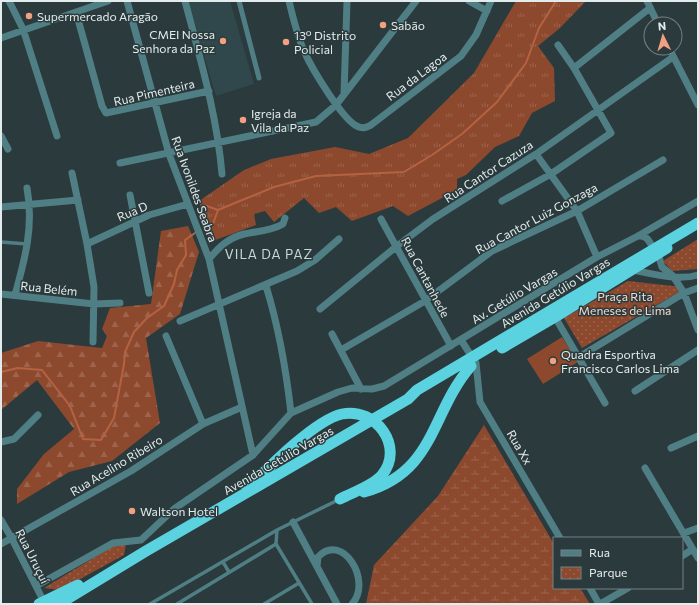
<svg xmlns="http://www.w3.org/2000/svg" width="699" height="605" viewBox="0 0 699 605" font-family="Commissioner,sans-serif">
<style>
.built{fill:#30484b}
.grass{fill:url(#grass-tufts)}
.forest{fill:url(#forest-firs)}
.wetland{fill:url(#wetland-marsh)}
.park{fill:url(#park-dots)}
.pitch{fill:#8d492e}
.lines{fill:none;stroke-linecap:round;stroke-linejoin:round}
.stream{stroke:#b56242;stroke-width:2}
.service{stroke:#4f7f84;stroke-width:3.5}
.pedestrian{stroke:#4f7f84;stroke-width:5}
.minor{stroke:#4f7f84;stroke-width:7}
.trunk{stroke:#5ad2e0;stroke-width:11}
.poi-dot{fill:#f2a081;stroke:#2b3a3c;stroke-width:1.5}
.labels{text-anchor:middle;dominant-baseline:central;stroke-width:3;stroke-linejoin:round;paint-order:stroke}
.poi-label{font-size:12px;fill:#e2eced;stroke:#2b3a3c;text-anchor:start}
.street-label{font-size:12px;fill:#e2eced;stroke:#2b3a3c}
.park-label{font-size:12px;fill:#f2dad1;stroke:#2b3a3c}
.neighbourhood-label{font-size:13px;letter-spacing:1px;fill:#c4d7d9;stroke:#2b3a3c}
</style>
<defs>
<pattern id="grass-tufts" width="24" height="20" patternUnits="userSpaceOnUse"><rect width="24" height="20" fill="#8d492e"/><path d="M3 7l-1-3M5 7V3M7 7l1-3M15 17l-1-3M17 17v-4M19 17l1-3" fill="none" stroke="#9d634d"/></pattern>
<pattern id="forest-firs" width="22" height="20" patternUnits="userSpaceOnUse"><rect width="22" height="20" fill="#8d492e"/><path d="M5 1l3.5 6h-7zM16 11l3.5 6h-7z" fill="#9d634d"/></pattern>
<pattern id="wetland-marsh" width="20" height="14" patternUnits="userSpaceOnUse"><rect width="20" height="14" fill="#8d492e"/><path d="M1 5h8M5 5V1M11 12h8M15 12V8" fill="none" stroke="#9d634d"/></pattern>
<pattern id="park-dots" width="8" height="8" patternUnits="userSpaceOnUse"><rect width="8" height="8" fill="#8d492e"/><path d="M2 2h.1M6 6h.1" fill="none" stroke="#9d634d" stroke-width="1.8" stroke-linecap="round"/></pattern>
</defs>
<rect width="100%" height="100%" fill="#2b3a3c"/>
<path class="built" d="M193 1H230L254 84 216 96 188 2Z"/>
<path class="grass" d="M516 1H586L560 28 538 46 554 68 555 101 532 113 519 136 495 147 466 175 457 179V190L408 216 393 206 352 221 336 207 319 213 304 198 274 222 265 211 254 214 256 225 210 242 199 201 244 170 271 159 335 147 369 154 408 138 474 73Z"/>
<path class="forest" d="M188 226 199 252 180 314 146 338 160 423 112 461 69 472 17 504V489L44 454 74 429 37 380 1 410V353L38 341 102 348 107 336 102 329 110 308 151 304 161 231Z"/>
<path class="wetland" d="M484 425 554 544V588H580L590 604H366L374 565 438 496Z"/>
<path class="park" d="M698 239V269L672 271 663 261Z
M628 281 682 287 679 292 582 348 564 318Z
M126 544 124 555 60 590 44 588 113 546Z"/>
<path class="pitch" d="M562 337 578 362 543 384 527 359Z"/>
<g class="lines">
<path class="stream" d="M204 205 218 210 274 187 316 176 404 172 432 155 462 134 497 102 526 63 539 28 556 1
M209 226 213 224 218 210
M1 372 18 368 42 370 70 406 83 439 101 440 114 418 124 364 125 352 134 332 147 318 164 306 174 284 177 270 186 255 185 240 195 233"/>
<path class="service" d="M1 242 27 244
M277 530 276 544 312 604
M223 562 229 572
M150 604 277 530 338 500
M177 604 276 544
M264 604 299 583"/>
<path class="pedestrian" d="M239 1 259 78"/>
<path class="minor" d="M9 1 23 29 57 136
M127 1 169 154 209 259 253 455
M185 1C200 58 217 115 222 174
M289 1C293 18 297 35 304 51 311 67 344 123 359 127 364 129 367 127 371 125L461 56 476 35 491 1
M469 1 487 11
M647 1 658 24
M76 12 102 106 106 113 209 91
M1 38 108 1
M669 48 698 105
M574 68 650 8
M344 94 347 1
M1 136 8 149
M536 154 577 211 597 257
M120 163 316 122 336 105 416 1
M72 173 87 244 94 287 93 342
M130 195 149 293
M502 201 551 174 611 133 574 68 558 45
M1 207 78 200
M381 219 451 346
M638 236 698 201
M87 244 149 215 188 204
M658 254 662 267 673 276 684 293 698 330
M209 259C219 247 228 238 244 234 258 231 271 231 283 224L285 218
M633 270C653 274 678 281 698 275
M266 286C279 328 286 369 291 413
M1 294 94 304 120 303
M15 295C25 259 34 226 27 188
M320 309 397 246 433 219 536 154 673 57
M555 317 605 403
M180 321 297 271 315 260 339 239
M332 334 361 389
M166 336 203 424
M461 340 472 357
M341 350 425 301 492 251 577 211 663 160
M579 357 684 293 698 288
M476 363 480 402 560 538
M635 391 698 350
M1 442 14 439 38 415
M671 448 698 436
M645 468 698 558
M1 520 11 537 44 602
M293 522 337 604
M684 533 698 528
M1 544 131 471 203 424 242 407
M682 556 693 549
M317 566 318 557C342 531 373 581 352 604
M36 586 113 543 141 540 174 509 253 455 291 413 338 392 352 388 372 389 384 386 597 257 638 236C647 235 649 241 653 248
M590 588 599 604
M600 604 628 588"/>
<path class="trunk" d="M502 348 555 317 667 248
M247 489C268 468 315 420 342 414 376 407 405 447 382 475 373 486 353 492 340 499
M364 492C436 472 430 413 471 366
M39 604 78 585
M59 604 146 551 408 399 417 390 698 223"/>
</g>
<g class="poi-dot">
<circle cx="29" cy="16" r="4"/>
<circle cx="383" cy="25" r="4"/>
<circle cx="223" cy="41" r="4"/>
<circle cx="286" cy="42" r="4"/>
<circle cx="243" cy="120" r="4"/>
<circle cx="553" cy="361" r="4"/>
<circle cx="132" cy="511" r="4"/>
</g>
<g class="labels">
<g class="poi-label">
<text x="37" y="16">Supermercado Aragão</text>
<text x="391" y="25">Sabão</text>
<text x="215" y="34" text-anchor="end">CMEI Nossa<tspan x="215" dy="14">Senhora da Paz</tspan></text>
<text x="294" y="35">13° Distrito<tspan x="294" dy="14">Policial</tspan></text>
<text x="251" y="113">Igreja da<tspan x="251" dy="14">Vila da Paz</tspan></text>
<text x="561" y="354">Quadra Esportiva<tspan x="561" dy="14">Francisco Carlos Lima</tspan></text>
<text x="140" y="511">Waltson Hotel</text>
</g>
<g class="street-label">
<text transform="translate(416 76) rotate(-37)">Rua da Lagoa</text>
<text transform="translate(154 92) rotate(-13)">Rua Pimenteira</text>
<text transform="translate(488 171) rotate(-33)">Rua Cantor Cazuza</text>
<text transform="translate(195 189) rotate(70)">Rua Ivonildes Seabra</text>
<text transform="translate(132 211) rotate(-23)">Rua D</text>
<text transform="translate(536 218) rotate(-28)">Rua Cantor Luiz Gonzaga</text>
<text transform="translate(426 277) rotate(62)">Rua Cantanhede</text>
<text transform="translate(49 288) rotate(6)">Rua Belém</text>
<text transform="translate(555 292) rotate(-31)">Avenida Getúlio Vargas</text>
<text transform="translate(514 295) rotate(-31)">Av. Getúlio Vargas</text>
<text transform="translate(520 447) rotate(60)">Rua Xx</text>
<text transform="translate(278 460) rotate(-30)">Avenida Getúlio Vargas</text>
<text transform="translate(116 465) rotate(-31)">Rua Acelino Ribeiro</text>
<text transform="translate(33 556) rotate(63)">Rua Uruçuí</text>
</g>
<g class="park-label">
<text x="625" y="296">Praça Rita<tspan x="625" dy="14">Meneses de Lima</tspan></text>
</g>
<g class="neighbourhood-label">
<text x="269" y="254">VILA DA PAZ</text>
</g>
</g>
<rect width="699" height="605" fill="none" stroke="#e2eced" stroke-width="4"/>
<rect x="553" y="537" width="130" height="52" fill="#2b3a3c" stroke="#748183"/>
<rect x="561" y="550" width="20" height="6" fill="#4f7f84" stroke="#748183"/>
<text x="589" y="557" font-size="12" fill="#e2eced">Rua</text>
<rect x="561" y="567" width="20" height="12" fill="url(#park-dots)" stroke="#748183"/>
<text x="589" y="577" font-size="12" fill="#e2eced">Parque</text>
<g transform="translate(663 36) rotate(355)"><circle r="19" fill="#2b3a3c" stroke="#748183"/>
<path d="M0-3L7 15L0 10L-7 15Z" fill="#f2a081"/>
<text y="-6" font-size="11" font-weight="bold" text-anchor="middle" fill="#e2eced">N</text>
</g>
</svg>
